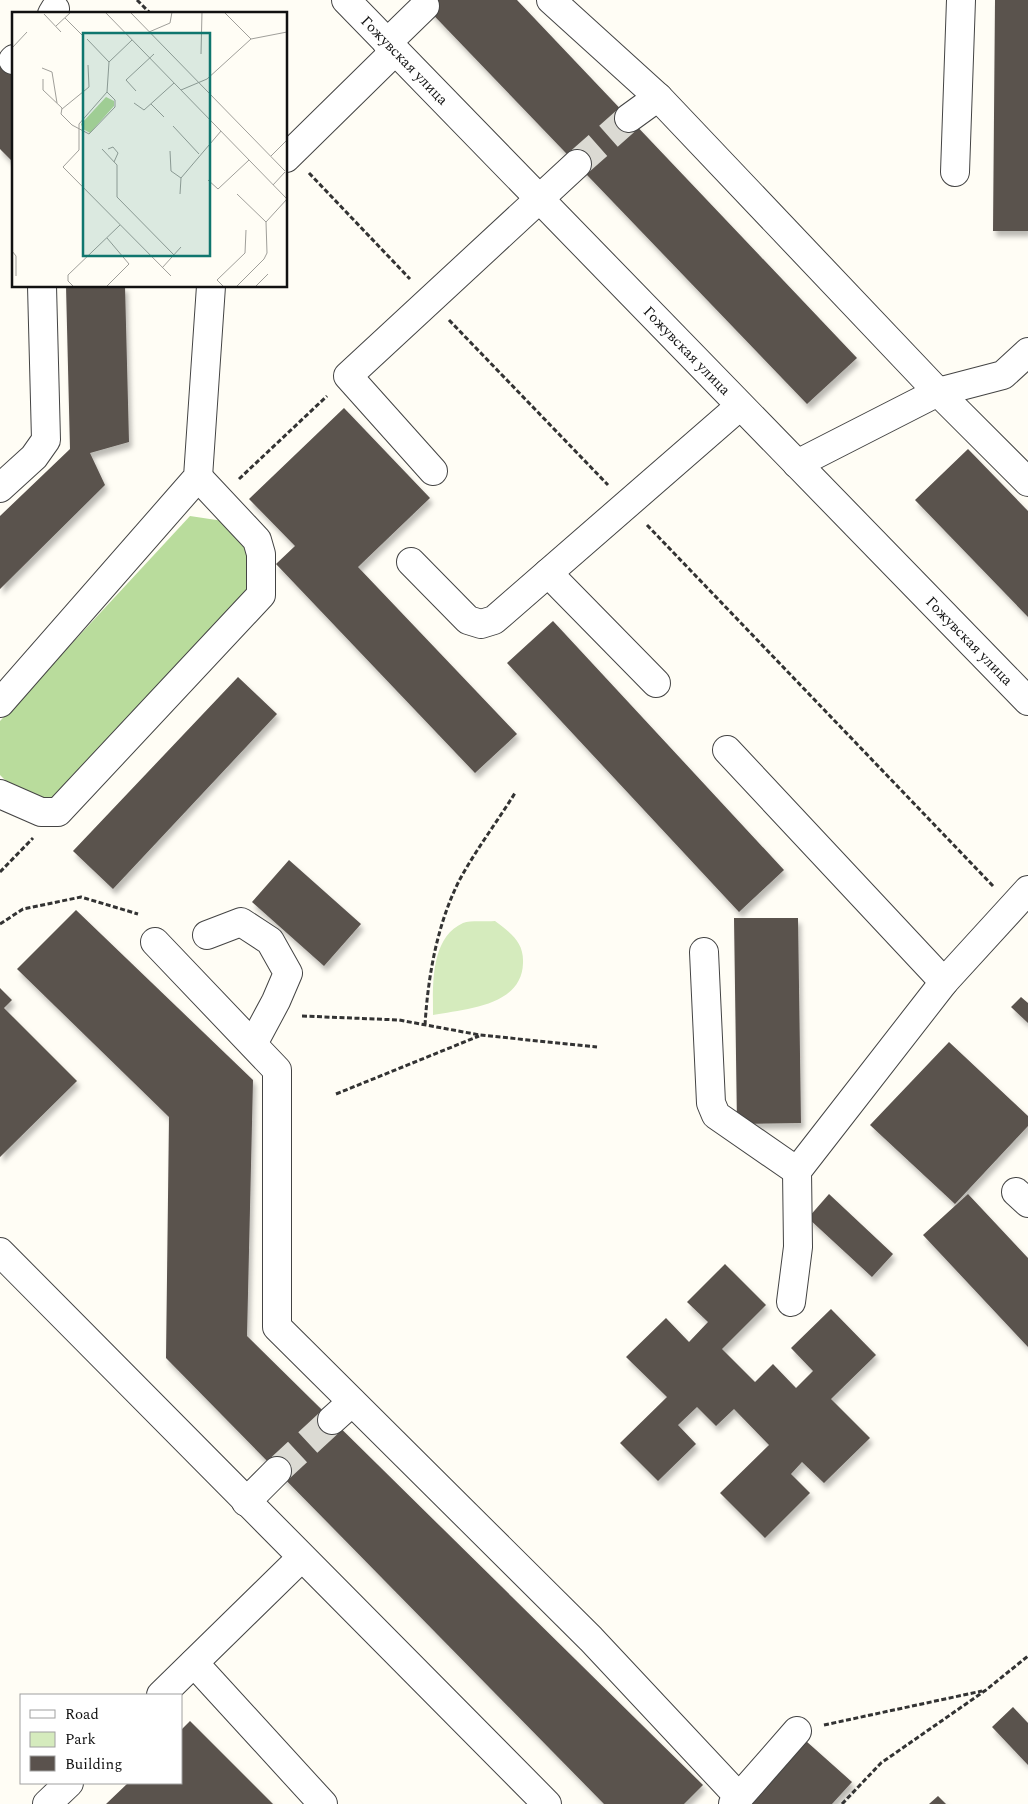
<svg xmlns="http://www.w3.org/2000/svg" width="1028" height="1804" viewBox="0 0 1028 1804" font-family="Spectral,serif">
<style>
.green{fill:#d5ebbd}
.forest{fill:#b9dc9c}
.building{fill:#5a524d;filter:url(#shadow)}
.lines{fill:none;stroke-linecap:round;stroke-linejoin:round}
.minor-tunnel{stroke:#dbdad3;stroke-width:28;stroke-dasharray:28 14;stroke-linecap:butt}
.minor-casing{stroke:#444;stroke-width:30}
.path{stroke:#333;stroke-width:3;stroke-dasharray:5 2.5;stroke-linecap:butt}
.minor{stroke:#fff;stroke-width:28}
.labels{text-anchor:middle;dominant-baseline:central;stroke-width:5;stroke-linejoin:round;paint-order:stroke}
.street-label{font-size:15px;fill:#111;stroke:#fff}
.inset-road{fill:none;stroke:#a09f9a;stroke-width:1}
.view{fill:#0f766e;fill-opacity:0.15;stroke:#0f766e;stroke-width:2.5}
.inset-edge{fill:none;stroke:#111;stroke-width:2.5}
</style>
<defs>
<filter id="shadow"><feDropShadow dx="3" dy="5.5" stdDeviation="2.5" flood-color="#0004"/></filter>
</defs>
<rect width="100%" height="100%" fill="#fffdf5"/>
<path class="green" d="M495 921C511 933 524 942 523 963 522 1006 466 1009 433 1015 433 985 430 938 463 923 471 920 486 922 495 921Z"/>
<path class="forest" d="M190 516 223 521 250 549 254 593 55 807 24 799 0 775V721Z"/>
<path class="building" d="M419 0H517L857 358 807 404Z
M995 0H1028V231H993Z
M0 62 14 76V163L0 149Z
M66 286H125L129 442 90 453 105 485 0 589V516L70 449Z
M344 408 430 498 358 567 517 734 475 773 276 564 295 546 249 499Z
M968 449 1028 511V617L915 500Z
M553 621 784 870 739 912 507 663Z
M238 677 277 714 113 889 73 851Z
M289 860 361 924 324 966 252 902Z
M76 910 253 1080 247 1336 703 1785 684 1804H604L166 1358 169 1117 17 969Z
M734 918H798L801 1123 737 1124Z
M0 988 12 1000 4 1008 77 1081 0 1157Z
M1021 997 1028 1003V1023L1011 1007Z
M949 1042 1028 1116V1126L955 1204 870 1125Z
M829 1194 893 1254 872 1277 808 1218Z
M968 1194 1028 1258V1347L923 1235Z
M725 1264 766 1305 722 1349 755 1382 773 1364 796 1388 813 1371 791 1348 831 1309 876 1355 831 1399 870 1438 824 1483 802 1462 791 1474 810 1493 765 1538 720 1493 769 1445 734 1409 716 1426 697 1407 678 1425 696 1444 658 1481 620 1443 667 1397 626 1357 666 1318 689 1342 708 1322 687 1302Z
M1013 1707 1028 1723V1765L992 1727Z
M190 1721 273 1804H106L128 1783H181V1730Z
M806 1741 852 1782 832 1804H749Z
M938 1796 946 1804H929Z"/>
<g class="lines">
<path class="minor-tunnel" d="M577 164 629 118
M277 1471 332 1420"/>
<g class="minor-casing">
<g id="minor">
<path id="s1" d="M346 0 1028 701"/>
<path d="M551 0 658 97 938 392 1028 482"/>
<path d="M52 14 55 9"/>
<path d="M387 43 425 6"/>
<path d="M13 60 14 59"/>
<path d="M629 118 658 97"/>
<path d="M286 158 395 51"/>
<path d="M955 172 961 0"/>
<path d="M797 464 938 392 1003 375 1028 352"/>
<path d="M433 471 348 376 577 164"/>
<path d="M0 488 34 457 46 440 42 286"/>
<path d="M411 562 468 620 481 624 494 620 740 406"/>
<path d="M548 573 656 683"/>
<path d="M0 703 198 477 211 286"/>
<path d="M727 750 944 982"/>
<path d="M0 794 41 812H58L261 595V554L257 540 198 477"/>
<path d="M207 935 241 922 270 941 288 973 276 1001 253 1044"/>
<path d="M155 942 277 1070V1327L591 1639 739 1797"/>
<path d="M704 952 711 1103 716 1115 797 1171"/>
<path d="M1016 1192 1028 1203"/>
<path d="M0 1252 547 1804"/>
<path d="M791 1302 798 1247 797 1171 944 982 1028 890"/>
<path d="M332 1420 352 1402"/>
<path d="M246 1502 277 1471"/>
<path d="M194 1663 323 1804"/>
<path d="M161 1695 301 1558"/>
<path d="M47 1804 69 1783"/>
<path d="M733 1804 797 1731"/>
</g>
</g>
<path class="path" d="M137 0 151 14
M309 173 410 279
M449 320 608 485
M239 479 327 396
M647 525 994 887
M0 872 33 838
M0 924 23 909 81 897 138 914
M302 1016 399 1020 480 1035 597 1047
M425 1025C428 976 437 925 459 881 475 851 497 822 515 793
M336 1094 479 1036
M824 1725 982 1691
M842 1804 881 1763 986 1690 1028 1656"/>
<use href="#minor" class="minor"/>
</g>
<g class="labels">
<g class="street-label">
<text stroke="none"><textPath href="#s1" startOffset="84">Гожувская улица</textPath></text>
<text stroke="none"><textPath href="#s1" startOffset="489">Гожувская улица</textPath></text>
<text stroke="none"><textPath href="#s1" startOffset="894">Гожувская улица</textPath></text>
</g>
</g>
<g transform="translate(12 12)">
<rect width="275" height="275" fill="#fffdf5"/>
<path d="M94 85 102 89V94L78 121 71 117 69 112Z" fill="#b9dc9c"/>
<path class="inset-road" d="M93 0 275 187M118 0 273 159M212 0 239 27 275 20M32 2 49 20M53 6 71 24M44 14 59 0M137 20 158 11 160 0M75 27 97 50M120 28 97 50 95 80 67 112V138L51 155 159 264M0 36 15 20M189 42 190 0M30 56 40 60 45 91M31 67V78L50 96 49 102 60 113 77 122 103 95V88L95 80M169 78 195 67 239 27M124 79 114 68 142 42M122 91 132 98 162 71M139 92 152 105M50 97 77 75 76 53M161 114 187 142M90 137 105 153V185L162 243M96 137 101 135 106 141 102 150M158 139 159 159 169 166M259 144 275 128M196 168 206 177 237 148M261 173 273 160M168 182 169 166 209 119M225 182 254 210M0 239 4 244V264M150 256 169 235M62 275 56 269V263L108 213M94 275 117 252 95 226M212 275 205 268 233 241 234 218M224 275 252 247 255 241 254 210 275 187M243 275 256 262"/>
<path class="view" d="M71 21H198V244H71Z"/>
<rect width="275" height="275" class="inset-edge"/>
</g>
<rect x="20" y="1694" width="162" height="90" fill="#ffffff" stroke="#a0a0a0"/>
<rect x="30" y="1710" width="25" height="8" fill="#ffffff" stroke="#a0a0a0"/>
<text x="65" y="1719" font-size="15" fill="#111111">Road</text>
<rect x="30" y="1732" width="25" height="15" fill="#d5ebbd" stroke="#a0a0a0"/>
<text x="65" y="1744" font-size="15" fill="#111111">Park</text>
<rect x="30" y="1756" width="25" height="15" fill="#5a524d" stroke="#a0a0a0"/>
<text x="65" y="1769" font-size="15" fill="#111111">Building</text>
</svg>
